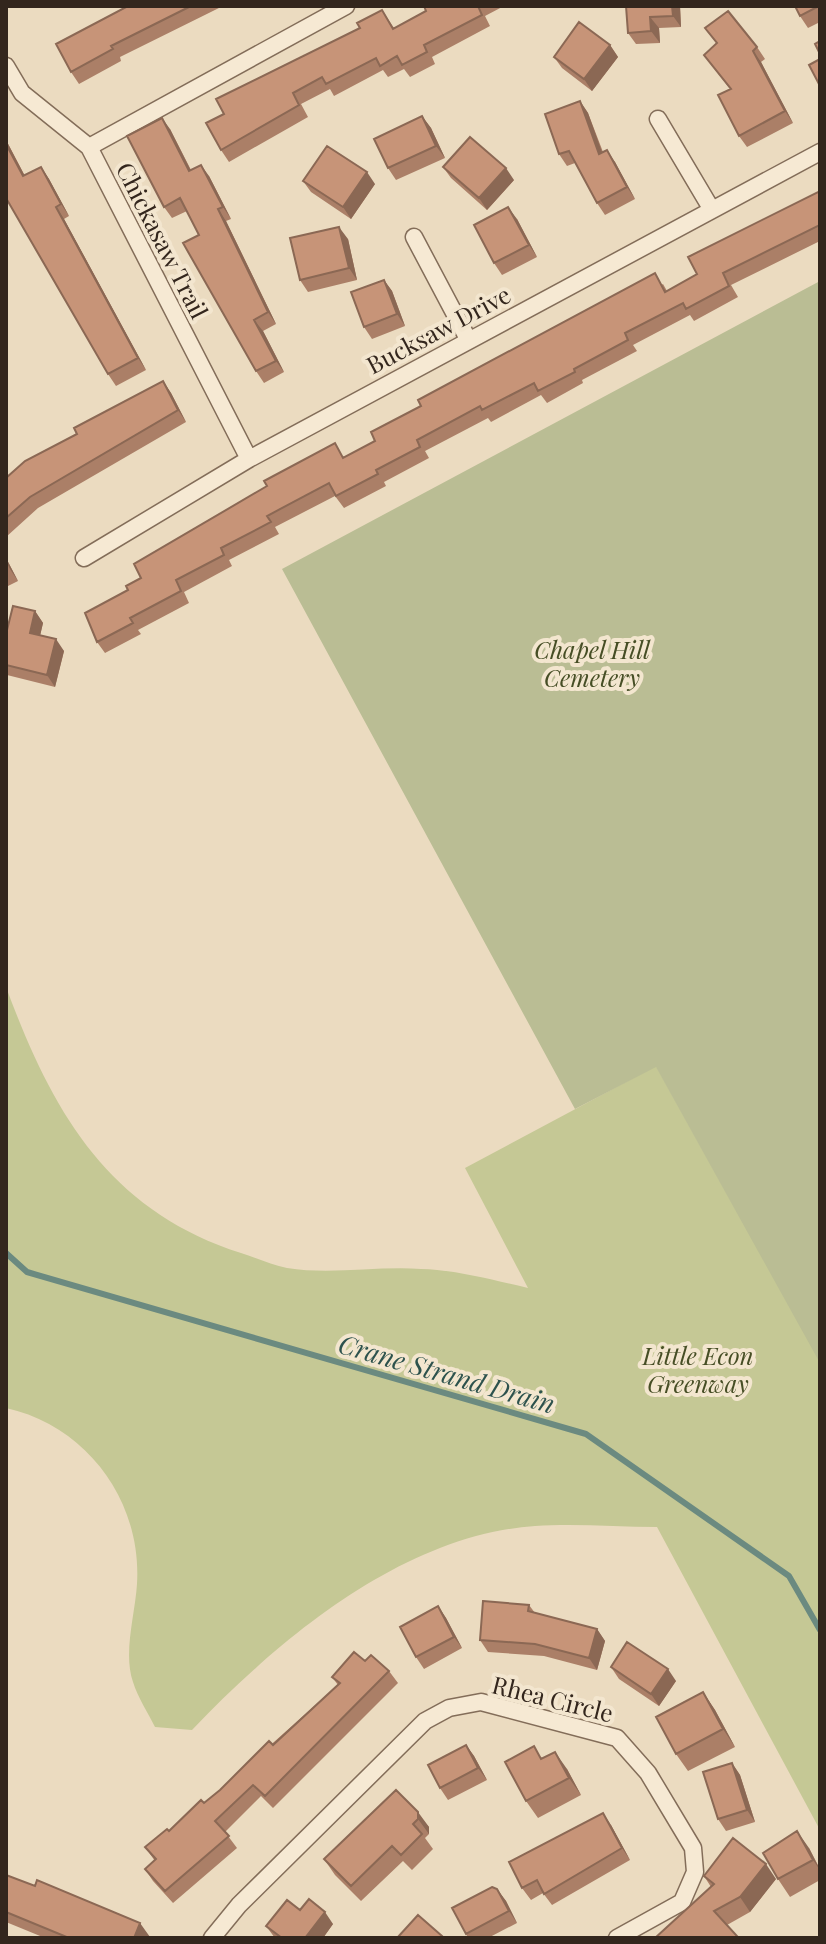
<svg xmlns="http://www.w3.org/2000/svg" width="826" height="1944" viewBox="0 0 826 1944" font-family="'Playfair Display',serif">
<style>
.green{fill:#c5c895}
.cemetery{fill:#babd94}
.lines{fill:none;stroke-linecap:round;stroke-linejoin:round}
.stream{stroke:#6b8a80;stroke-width:6}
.minor-casing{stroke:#836d59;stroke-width:19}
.minor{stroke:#f6e9d3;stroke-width:16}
.wall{fill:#ab7f67}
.shaded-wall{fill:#8b6854}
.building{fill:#c79478;stroke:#8b6854;stroke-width:2}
.labels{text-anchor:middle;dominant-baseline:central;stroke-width:8;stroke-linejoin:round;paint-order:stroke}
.street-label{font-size:24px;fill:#33261d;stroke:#f3e6cf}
.park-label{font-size:24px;font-style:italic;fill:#464e25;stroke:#f3e6cf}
.water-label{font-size:26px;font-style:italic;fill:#2d524d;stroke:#f3e6cf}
</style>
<rect width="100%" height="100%" fill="#ebdbc0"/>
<path class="green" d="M6 987C52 1111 107 1210 241 1253 256 1258 272 1265 287 1268 330 1275 377 1266 421 1269 457 1270 493 1280 528 1288L465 1168 656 1066 732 1203 820 1189V1830L657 1527C617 1527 575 1523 535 1526 403 1535 279 1639 192 1730L155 1727C148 1713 138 1698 133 1682 123 1653 135 1615 137 1584 142 1501 87 1426 6 1408Z"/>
<path class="cemetery" d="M820 281V1363L656 1067 575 1109 282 569Z"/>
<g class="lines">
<path class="stream" d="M6 1253 27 1272 586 1434 789 1576 820 1630"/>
<g class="minor-casing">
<path id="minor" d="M6 66 22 93 89 147 249 459
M658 119 712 210
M89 147 346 6
M414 237 468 339
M84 558 249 459 820 152
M212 1938 239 1905 425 1721 449 1708 481 1702 617 1738 648 1773 693 1848 695 1872 682 1902 617 1938"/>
</g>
<use href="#minor" class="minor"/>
</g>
<path class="wall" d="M128 6H223L120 57 121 61 79 84 71 72Z
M424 6H504L485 16 490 26 432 57 435 64 410 77 404 69 388 77 383 70 334 96 330 89 301 104 308 117 229 162 221 150 224 114 360 28 382 10 394 28 426 11Z
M626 6H680L681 27 659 28 660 43 636 44 628 33Z
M820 6V22L808 28 800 16Z
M705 28 757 47 765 59 761 62 793 123 747 147 739 136 730 89 704 55 717 44Z
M610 45 618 57 592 91 562 68 554 57Z
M580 101 588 113 603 152 615 162 635 199 605 215 597 203 575 163 567 166 559 154Z
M422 116 431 128 445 158 396 180 388 168Z
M170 129 191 170 209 176 231 219 226 221 276 324 263 331 284 372 264 383 256 371 199 235 187 211 172 218 164 207Z
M6 140 25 176 41 167 49 179 69 216 64 219 146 370 116 386 108 374Z
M443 167 514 180 487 210 451 178Z
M303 181 375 184 351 219 311 192Z
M820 191V241L731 285 738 297 694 321 690 315 633 345 637 351 582 380 583 383 547 403 541 395 491 422 488 418 425 451 429 458 384 482 386 486 344 508 335 496 275 527 279 534 229 560 232 566 184 592 189 603 138 630 141 634 105 653 97 642 128 590 141 578 345 457 663 284 667 291 697 274Z
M517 219 537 257 502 275 494 263Z
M348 239 357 280 308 292 300 280Z
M384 280 392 291 405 326 372 339 364 327Z
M163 381 171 393 186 422 38 508 6 537V478Z
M6 558 18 581 6 587Z
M35 611 43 623 40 635 64 651 55 687 7 675 6 674V634Z
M529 1605 535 1613 597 1629 605 1641 597 1670 544 1656 488 1652 480 1640Z
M438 1606 446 1618 462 1648 424 1669 416 1657Z
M365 1661 389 1671 398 1683 273 1808 261 1796 225 1832 237 1848 173 1903 153 1881 145 1869 155 1861 145 1847 169 1831 220 1790 338 1685 332 1677Z
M611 1667 676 1681 659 1706 619 1679Z
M703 1692 715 1710 735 1747 688 1771 676 1754Z
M466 1745 474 1756 487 1780 448 1800 440 1788Z
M543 1759 567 1769 581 1795 538 1818 526 1801Z
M732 1763 740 1775 755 1822 726 1831 718 1819Z
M396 1790 429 1827V1834L425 1838 433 1849 412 1870 403 1861 361 1901 335 1875 324 1859Z
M611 1825 630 1860 552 1905 543 1893 531 1900 522 1888Z
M809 1848 820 1869V1880L790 1897 778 1879Z
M6 1875 150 1937 149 1938H45L6 1922Z
M704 1876 776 1879 750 1912 727 1925 738 1938H655L711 1887Z
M497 1889 506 1901 517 1923 488 1938H468L466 1934Z
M300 1910 333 1924 323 1938H275L266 1926Z"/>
<path class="shaded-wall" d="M672 6H680L681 27 673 16Z
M650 17 659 28 660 43 651 31Z
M610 45 618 57 592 91 584 79Z
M753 51 761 62 793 123 785 111Z
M580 101 588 113 607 166 599 154Z
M422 116 431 128 445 158 436 146Z
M162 118 170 129 197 183 189 171Z
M6 140 31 188 23 176 6 144Z
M607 150 615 162 635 199 627 187Z
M201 165 209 176 231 219 223 207Z
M41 167 49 179 69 216 61 204Z
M506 168 514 180 487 210 479 198Z
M367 172 375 184 351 219 343 207Z
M56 207 64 219 146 370 138 358Z
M508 207 517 219 537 257 529 245Z
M218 209 226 221 276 324 268 312Z
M339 227 348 239 357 280 349 268Z
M384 280 392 291 405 326 397 314Z
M254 320 263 331 284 372 276 361Z
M163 381 171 393 186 422 178 410Z
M6 558 18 581 10 569 6 561Z
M35 611 43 623 38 645 30 633Z
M56 639 64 651 55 687 47 675Z
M438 1606 446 1618 462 1648 454 1637Z
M597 1629 605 1641 597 1670 589 1658Z
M668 1669 676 1681 659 1706 651 1694Z
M703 1692 715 1710 735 1747 723 1729Z
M466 1745 474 1756 487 1780 478 1768Z
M555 1752 567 1769 581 1795 569 1778Z
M732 1763 740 1775 755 1822 747 1810Z
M418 1812 429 1827V1834L418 1819Z
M603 1813 611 1825 630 1860 622 1848Z
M797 1831 809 1848 820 1870 813 1860Z
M766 1864 776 1879 750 1912 740 1897Z
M497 1889 506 1901 517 1923 509 1911Z
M325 1912 333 1924 323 1938H305Z
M140 1923 150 1937 149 1938H134Z"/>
<path class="building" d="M128 6H191L111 46 113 49 71 72 56 44Z
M424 6H478L482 15 424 45 427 52 402 65 397 56 380 66 376 58 326 84 322 77 293 93 299 105 221 150 206 123 224 114 216 99 360 28 357 23 382 10 393 29 426 11Z
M626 6H672L673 16 650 17 651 31 628 33Z
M795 6H819L800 16Z
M728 11 757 47 753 51 785 111 739 136 718 95 731 89 704 55 717 43 705 28Z
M579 22 610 45 584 79 554 57Z
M820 41V54L815 44Z
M820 59V86L809 65Z
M580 101 599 154 607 150 627 187 597 203 569 151 559 154 545 114Z
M422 116 436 146 388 168 374 139Z
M162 118 189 171 201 165 223 207 218 209 268 312 254 320 276 361 256 371 183 243 199 235 180 198 164 207 127 136Z
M470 137 506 168 479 198 443 167Z
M6 144 23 176 41 167 61 204 56 207 138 358 108 374 6 198Z
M327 146 367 172 343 207 303 181Z
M820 191V225L723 273 729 286 686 309 683 303 625 333 628 340 574 369 575 372 538 391 534 383 482 410 480 406 417 440 420 447 376 470 378 474 336 496 329 483 267 516 271 522 221 548 224 555 176 580 181 591 130 618 133 623 97 642 85 613 128 590 126 586 141 578 134 564 267 486 264 481 335 443 343 458 375 441 371 432 421 406 418 400 655 273 665 292 697 274 688 257Z
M508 207 529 245 494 263 474 225Z
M339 227 349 268 300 280 290 238Z
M384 280 397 314 364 327 351 292Z
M163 381 178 410 30 497 6 518V478L25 461 77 434 74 428Z
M13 606 35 611 30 633 56 639 47 675 6 665V634Z
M483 1601 529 1605 528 1611 597 1629 589 1658 535 1644 480 1640Z
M438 1606 454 1637 416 1657 400 1627Z
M627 1642 668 1669 651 1694 611 1667Z
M354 1652 365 1661 371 1655 389 1671 265 1796 253 1785 215 1821 229 1836 165 1891 145 1869 156 1859 145 1847 167 1829 169 1831 201 1800 204 1803 220 1790 269 1741 273 1745 340 1683 332 1677Z
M703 1692 723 1729 676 1754 656 1717Z
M466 1745 478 1768 440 1788 428 1765Z
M534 1746 541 1759 555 1752 569 1778 526 1801 505 1762Z
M732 1763 747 1810 718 1819 703 1772Z
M396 1790 418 1812V1819L413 1824 422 1834 401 1855 392 1846 351 1886 324 1859Z
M603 1813 622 1848 544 1894 537 1880 522 1888 509 1862Z
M797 1831 813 1860 778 1879 763 1853Z
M733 1838 766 1864 740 1897 714 1911 737 1936 734 1938H655L714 1884 704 1876Z
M6 1875 35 1886 37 1880 140 1923 134 1938H69L6 1912Z
M492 1887 497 1889 509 1911 466 1934 452 1908Z
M309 1899 325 1912 305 1938H282L266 1926 287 1900 300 1910Z
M418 1915 442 1936 441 1938H397Z"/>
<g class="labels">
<g class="street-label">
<text transform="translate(163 240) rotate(63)">Chickasaw Trail</text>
<text transform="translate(438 329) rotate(-28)">Bucksaw Drive</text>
<text transform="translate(553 1698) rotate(14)">Rhea Circle</text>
</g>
<g class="park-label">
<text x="592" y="649">Chapel Hill<tspan x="592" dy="28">Cemetery</tspan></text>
<text x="698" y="1355">Little Econ<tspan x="698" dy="28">Greenway</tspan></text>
</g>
<g class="water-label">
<text transform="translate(447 1373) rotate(16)">Crane Strand Drain</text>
</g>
</g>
<rect width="826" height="1944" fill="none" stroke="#33261d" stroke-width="16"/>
</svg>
